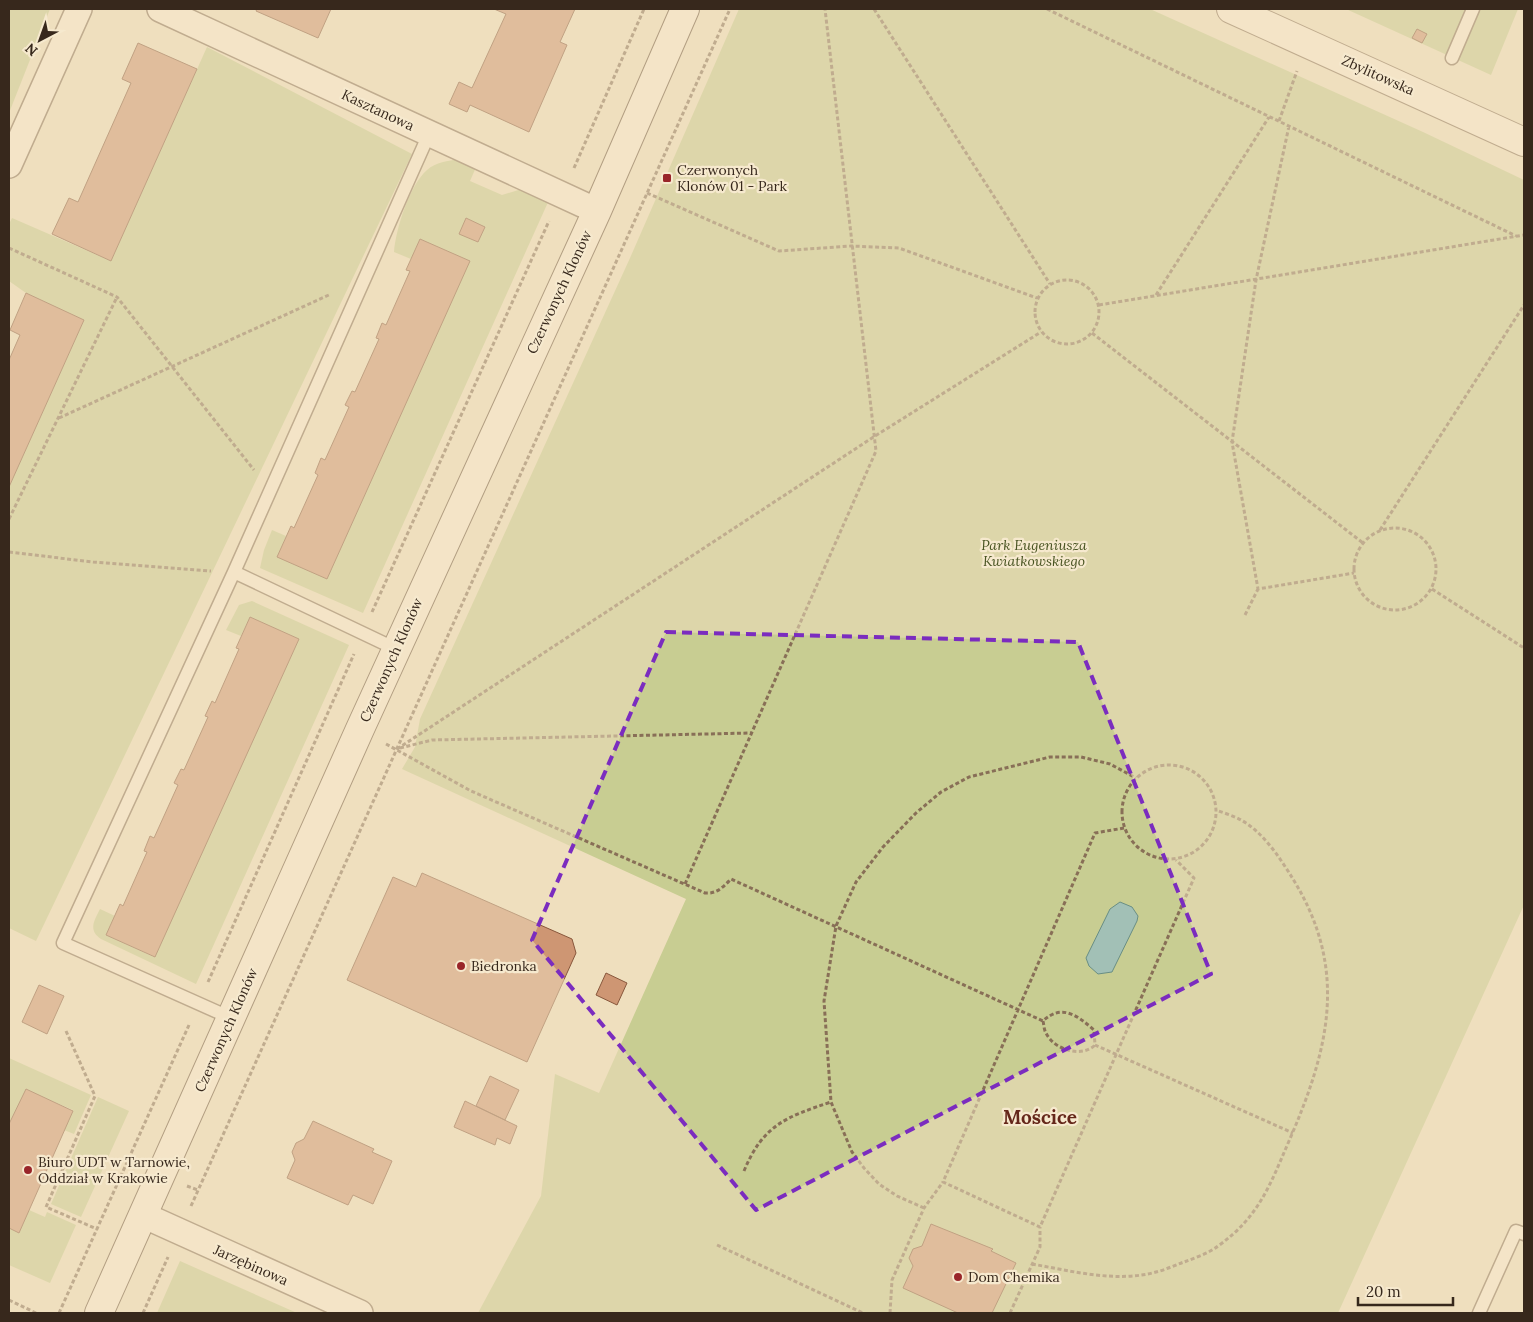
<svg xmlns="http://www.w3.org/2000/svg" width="1533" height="1322" viewBox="0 0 1533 1322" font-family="Lora,serif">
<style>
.green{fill:#c8cd92}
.water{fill:#a2c0b6;stroke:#698e84}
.building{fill:#ce9673;stroke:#88573c}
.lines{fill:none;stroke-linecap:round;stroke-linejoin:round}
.service-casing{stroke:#886f57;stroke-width:15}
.minor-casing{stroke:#886f57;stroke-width:28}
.tertiary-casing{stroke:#886f57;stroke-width:30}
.secondary-casing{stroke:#69503a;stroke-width:30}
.path{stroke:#886f57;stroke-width:3;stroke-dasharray:4 2.5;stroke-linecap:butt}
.service{stroke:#faecd2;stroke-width:12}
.minor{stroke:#faecd2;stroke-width:25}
.tertiary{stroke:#faecd2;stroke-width:28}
.secondary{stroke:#faecd2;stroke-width:28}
.marked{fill:none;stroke:#7b2cbf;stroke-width:4;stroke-dasharray:10 6;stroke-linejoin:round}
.poi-dot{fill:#992529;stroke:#f6e9ce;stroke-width:2}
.labels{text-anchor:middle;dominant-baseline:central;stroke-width:4.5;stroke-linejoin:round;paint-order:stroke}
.street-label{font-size:14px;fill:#37281c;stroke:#f6e9ce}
.poi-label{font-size:14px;fill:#37281c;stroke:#f6e9ce;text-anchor:start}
.park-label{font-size:14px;font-style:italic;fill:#495422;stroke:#f6e9ce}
.district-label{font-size:19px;font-weight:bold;fill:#65271a;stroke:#f6e9ce}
</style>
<rect width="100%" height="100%" fill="#efdfbe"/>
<path class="green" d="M9 9H50L9 113Z
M739 9H1150L1423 132 1524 180V905L1338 1313H478L541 1196 555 1074 599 1093 686 899 402 769 415 747 420 719 630 258Z
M1346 9H1518L1491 75Z
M207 47 412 154 36 941 9 928V487L84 320 26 293 9 281V224L12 218 111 261Z
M459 159 477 165 470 181 502 195 525 188 549 200 363 613 260 568 264 550 272 530 286 536 278 557 327 579 469 261 420 239 411 259 394 252C396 229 409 186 427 170 436 162 448 161 459 159Z
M252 601 349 645 196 984 101 939C88 930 94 921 100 909L115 916 106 935 154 957 299 639 250 617 241 636 226 630 239 605Z
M9 1058 91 1095 74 1134 64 1130 73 1110 26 1090 9 1124Z
M98 1097 129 1111 81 1217 51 1204Z
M29 1210 45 1217 47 1212 76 1225 50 1283 9 1265V1228L19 1233Z
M180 1261 297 1313H157Z"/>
<path class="water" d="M1120 902 1132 907 1138 916 1137 921 1112 972 1098 974 1089 966 1086 958 1110 909Z"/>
<path class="building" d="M257 9H331L318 38 256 11Z
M494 9H575L560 42 567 45 529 132 470 105 467 112 449 104 459 82 472 88 506 14Z
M1417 29 1427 34 1422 43 1412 38Z
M138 43 197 69 111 261 52 234 69 198 78 202 131 83 122 79Z
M466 218 485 227 478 242 459 234Z
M420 239 470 261 327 579 277 557 291 526 294 528 318 475 315 473 321 458 325 460 349 407 345 405 352 391 355 392 379 339 376 338 382 323 386 325 410 271 406 270Z
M26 293 84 320 9 487V360L20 335 10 330Z
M250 617 299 639 155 957 106 935 120 904 123 906 147 852 144 851 150 836 154 838 178 785 174 783 181 769 184 770 208 717 205 716 212 701 215 703 239 649 236 648Z
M422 873 572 939 576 953 527 1062 347 980 393 877 416 887Z
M606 973 627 983 617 1005 596 995Z
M39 985 64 996 47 1034 22 1022Z
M490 1076 519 1090 505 1120 476 1106Z
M26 1089 73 1111 19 1233 9 1228V1124Z
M465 1101 517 1126 510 1144 497 1138 495 1145 454 1127Z
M313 1121 374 1149 372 1152 392 1161 373 1204 353 1195 348 1205 287 1178 295 1160 292 1152 296 1143 304 1139Z
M931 1224 993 1249 991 1251 1016 1263 992 1313H958L903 1288 913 1266 909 1258 913 1249 922 1246Z"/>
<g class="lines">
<g class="service-casing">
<path id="service" d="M1452 58 1473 9
M234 572 396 649
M231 1018 63 943 234 572 429 134
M1479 1313 1516 1231 1524 1234"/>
</g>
<g class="minor-casing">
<path id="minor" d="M160 9 597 211
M9 165 79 9
M143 1215 360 1313"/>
</g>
<g class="tertiary-casing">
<path id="tertiary" d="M1231 9 1524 142"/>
</g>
<g class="secondary-casing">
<path id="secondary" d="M99 1313 360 729 597 211 685 9"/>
</g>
<path class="path" d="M874 9 1050 284
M1047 9 1516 236
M1279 121 1297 71
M1289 126 1256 280 1232 442 1258 589 1354 573
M574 168 644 9
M647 193 779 251 851 246 899 248 1037 298
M9 248 117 297 254 470
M1035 312a32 32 0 1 1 64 0a32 32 0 1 1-64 0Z
M1156 295 1269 117
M1099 305 1524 235
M1092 333 1363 543
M59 418 331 294
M9 519 117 297
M1354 569a41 41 0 1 1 82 0a41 41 0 1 1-82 0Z
M1380 530 1524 305
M9 552 93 562 211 571
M1432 589 1524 648
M372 612 549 221
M1245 615 1258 589
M386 744 471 791 705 893C717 894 723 887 731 879L1043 1021C1062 1003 1078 1016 1094 1030L1095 1045 1293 1133
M400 748 432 740 751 733
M397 749 875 436 1041 332
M1122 812a47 47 0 1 1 94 0a47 47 0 1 1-94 0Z
M1124 828 1095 833 943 1182 1040 1227 1194 878 1176 860
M685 884 876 451 825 9
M208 982 354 654
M1043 1021C1044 1025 1044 1030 1046 1033 1054 1050 1082 1058 1095 1045
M66 1031 95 1096 46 1207 97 1229
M744 1171C763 1125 786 1117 831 1102
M187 1186 198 1190
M191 1206 730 9
M924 1208 897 1196 879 1184 864 1168 852 1152 831 1102 824 1001 836 926 856 882 883 847 916 813 941 792 969 777 1050 757H1081L1110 764 1136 778
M717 1245 863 1313
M1032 1264C1071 1271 1117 1283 1156 1272 1165 1270 1175 1265 1184 1262 1195 1258 1209 1253 1218 1246 1259 1217 1270 1185 1289 1141 1329 1049 1349 970 1293 879 1280 858 1263 832 1241 820 1234 816 1224 813 1216 810
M9 1300 36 1313
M59 1313 189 1025
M143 1313 168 1257
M890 1313 892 1280 924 1208 943 1182
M1010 1313 1040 1247V1227"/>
<use href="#service" class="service"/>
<use href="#minor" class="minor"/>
<use href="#tertiary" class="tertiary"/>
<use href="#secondary" class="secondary"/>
</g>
<path d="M0 0H1533V1322H0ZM666 632 1078 642 1211 974 756 1210 532 940Z" fill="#efdfbe" fill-opacity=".55" fill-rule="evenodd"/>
<path class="marked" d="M666 632 1078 642 1211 974 756 1210 532 940Z"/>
<g class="poi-dot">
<rect x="662" y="173" width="10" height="10" rx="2.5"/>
<circle cx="461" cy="966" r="5"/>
<circle cx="28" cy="1170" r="5"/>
<circle cx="958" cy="1277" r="5"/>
</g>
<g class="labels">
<g class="street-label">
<text transform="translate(1378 75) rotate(24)">Zbylitowska</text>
<text transform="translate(378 110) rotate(25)">Kasztanowa</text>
<text transform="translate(559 292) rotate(-65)">Czerwonych Klonów</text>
<text transform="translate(391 660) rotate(-66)">Czerwonych Klonów</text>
<text transform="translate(226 1030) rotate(-66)">Czerwonych Klonów</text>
<text transform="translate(251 1265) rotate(24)">Jarzębinowa</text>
</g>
<g class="poi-label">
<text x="677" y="170">Czerwonych<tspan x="677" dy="16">Klonów 01 - Park</tspan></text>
<text x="471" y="966">Biedronka</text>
<text x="38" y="1162">Biuro UDT w Tarnowie,<tspan x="38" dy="16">Oddział w Krakowie</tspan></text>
<text x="968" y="1277">Dom Chemika</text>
</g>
<g class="park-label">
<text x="1034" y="545">Park Eugeniusza<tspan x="1034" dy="16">Kwiatkowskiego</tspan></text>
</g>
<g class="district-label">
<text x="1040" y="1117">Mościce</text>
</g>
</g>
<rect width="1533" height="1322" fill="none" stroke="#37281c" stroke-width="20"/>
<g transform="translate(40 40) rotate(221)" stroke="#f6e9ce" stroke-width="4" paint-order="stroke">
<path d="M0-4L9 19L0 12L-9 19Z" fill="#37281c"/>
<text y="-8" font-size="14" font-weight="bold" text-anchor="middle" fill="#37281c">N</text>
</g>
<path d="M1358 1297v8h95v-8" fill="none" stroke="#37281c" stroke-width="2.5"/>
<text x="1366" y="1297" font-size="15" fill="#37281c" stroke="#f6e9ce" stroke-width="4" paint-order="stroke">20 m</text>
</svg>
